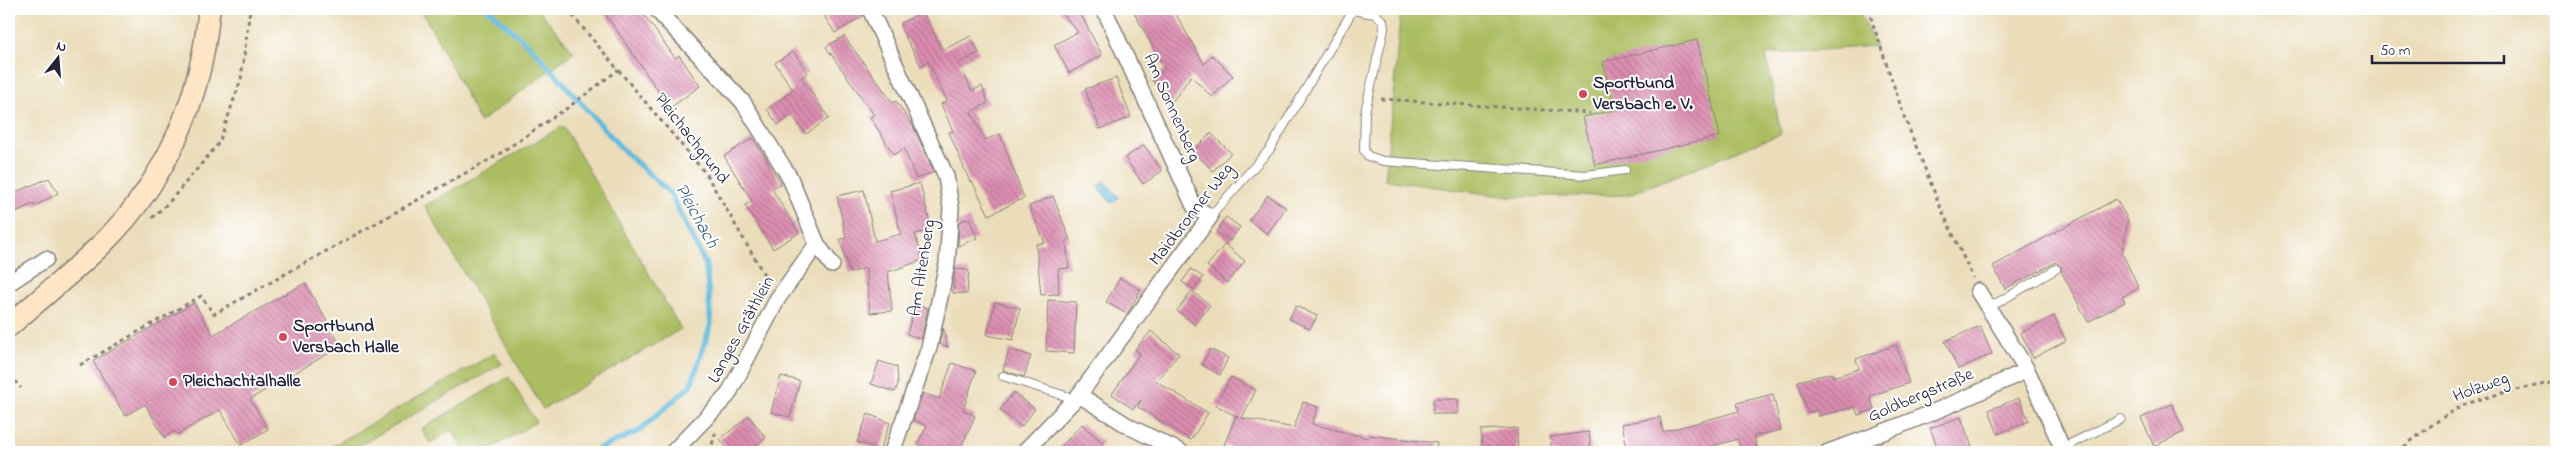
<svg xmlns="http://www.w3.org/2000/svg" width="2565" height="461" viewBox="0 0 2565 461" font-family="'Indie Flower',sans-serif">
<style>
.garden{fill:#abbd60;stroke:#66704e}
.water{fill:url(#water-rules);stroke:#406e8c}
.lines{fill:none;stroke-linecap:round;stroke-linejoin:round}
.stream{stroke:#5eb9dc;stroke-width:5.5}
.building{fill:url(#building-back-hatch)}
.lane-casing{stroke:#86807a;stroke-width:10}
.street-casing{stroke:#86807a;stroke-width:18}
.secondary-casing{stroke:#86807a;stroke-width:24}
.path{stroke:#86807a;stroke-width:3;stroke-dasharray:4 4;stroke-linecap:butt}
.lane{stroke:#fff;stroke-width:8}
.street{stroke:#fff;stroke-width:15}
.secondary{stroke:#fde5c5;stroke-width:21}
.poi-dot{fill:#d1495b;stroke:#fff;stroke-width:2}
.labels{text-anchor:middle;dominant-baseline:central;stroke-width:4;stroke-linejoin:round;paint-order:stroke}
.poi-label{font-size:18px;font-weight:bold;fill:#22223b;stroke:#fff;text-anchor:start}
.street-label{font-size:18px;fill:#22223b;stroke:#fff}
.water-label{font-size:19px;font-style:italic;fill:#3a5e7b;stroke:#fff}
</style>
<defs>
<pattern id="water-rules" width="6" height="5" patternUnits="userSpaceOnUse" patternTransform="scale(1.25)"><rect width="6" height="5" fill="#5eb9dc"/><path d="M0 2.5h6" fill="none" stroke="#4d96b4"/></pattern>
<pattern id="building-back-hatch" width="6" height="6" patternUnits="userSpaceOnUse" patternTransform="scale(1.25)"><rect width="6" height="6" fill="#dc8db0"/><path d="M-1 5l2 2M0 0l6 6M5-1l2 2" fill="none" stroke="#b27390"/></pattern>
</defs>
<rect width="100%" height="100%" fill="#fff"/>
<filter id="ink" filterUnits="userSpaceOnUse"><feTurbulence type="fractalNoise" baseFrequency=".02" numOctaves="2"/><feDisplacementMap in="SourceGraphic" scale="10" xChannelSelector="R" yChannelSelector="G"/><feConvolveMatrix kernelMatrix="1 2 1 2 8 2 1 2 1" color-interpolation-filters="sRGB"/></filter>
<filter id="wash" filterUnits="userSpaceOnUse"><feTurbulence type="fractalNoise" baseFrequency=".0096" numOctaves="4" result="noise"/><feDisplacementMap in="SourceGraphic" scale="20" xChannelSelector="R" yChannelSelector="G"/><feGaussianBlur stdDeviation="1.12" result="paint"/><feColorMatrix in="noise" values="0 0 0 0 0 0 0 0 0 0 0 0 0 0 0 0 0 1.4 0 .05"/><feComposite in="paint" operator="in"/></filter>
<g filter="url(#wash)">
<rect width="100%" height="100%" fill="#ebddba"/>
<path class="garden" d="M419 9H538L574 52 480 122 433 31Z
M1401 9H1858L1876 46 1766 54 1781 134 1627 195 1509 197 1385 180Z
M563 126 681 329 543 409 425 206Z
M495 353 502 364 348 452H322Z
M509 377 536 422 485 452H465L452 430 430 443 421 429Z"/>
<path class="water" d="M1104 180 1119 197 1114 202H1110L1098 187Z"/>
<g class="lines">
<path class="stream" d="M488 9 534 50 624 151 670 193 706 265 711 324 691 385 639 431 592 452"/>
</g>
<g id="blocks">
<path class="building" d="M602 9H640L675 58 679 55 700 86 670 108Z
M820 9H861L863 16 835 33Z
M1059 9H1078L1102 55 1069 73 1054 45 1078 32Z
M1132 9H1173L1204 64 1212 55 1233 76 1212 97 1191 76 1169 106 1152 80 1165 69Z
M922 12 943 50 971 36 979 53 959 63 972 91 982 86 988 103 971 112 985 140 1000 134 1024 198 989 215 972 181 970 182 949 132 953 131 941 104 947 101 928 62 921 66 901 29V23Z
M844 36 893 103 896 101 913 126 934 172 916 179 904 148 894 155 870 117 874 115 826 47Z
M1697 40 1720 136 1595 165 1583 117 1615 110 1603 62Z
M793 51 808 73 801 77 829 118 806 134 792 115 778 125 767 109 793 90 775 63Z
M1116 78 1131 117 1100 129 1085 89Z
M1211 133 1231 153 1213 171 1193 151Z
M753 138 781 183 772 189 799 233 773 249 745 205 752 201 724 156Z
M1144 145 1162 171 1143 184 1125 158Z
M49 178 58 193 35 206 33 204 9 215V195Z
M920 183 932 230 915 234 923 260 888 272 892 311 870 313 866 268 850 273 840 239 846 238 837 196 864 190 875 241 901 234 890 191Z
M1268 195 1286 208 1267 234 1249 220Z
M1053 196 1070 240 1066 241 1069 268 1058 269 1059 294 1041 295 1036 244 1045 243 1029 206Z
M2116 199 2128 220 2122 253 2139 288 2122 297 2125 302 2088 322 2061 271V267L2056 262 2005 289 1993 266Z
M1226 217 1240 227 1230 241 1216 232Z
M969 218 977 238 958 246 959 222Z
M1225 244 1245 261 1227 283 1207 266Z
M955 269 969 270 967 294 953 293Z
M1191 269 1203 277 1194 290 1182 282Z
M1120 278 1141 290 1127 314 1106 302Z
M305 283 341 346 250 399 268 429 241 445 220 410 178 434 175 431 164 437 145 404 125 416 93 361 194 303 213 335Z
M1192 291 1210 305 1195 325 1177 311Z
M1048 300 1076 302 1074 353 1046 351Z
M995 302 1020 308 1013 340 987 335Z
M915 305 928 308 921 339 907 334Z
M1296 306 1317 316 1310 329 1289 319Z
M2054 316 2066 341 2033 358 2021 333Z
M1980 326 1992 354 1958 369 1945 341Z
M943 328 948 347 939 344Z
M1151 331 1179 354 1156 381 1208 413 1191 440 1138 407 1141 400 1133 409 1112 394 1140 353 1135 350Z
M1896 345 1909 383 1870 396 1874 410 1858 415 1855 407 1818 416 1817 410 1807 413 1798 381 1832 373 1833 377 1859 369 1856 359Z
M1009 349 1031 356 1024 377 1003 370Z
M1210 349 1228 358 1220 375 1202 365Z
M879 361 897 367 898 384 895 392 871 384Z
M952 363 976 371 963 410 975 416 959 452H934L917 444 927 426 913 420 923 393 939 399Z
M781 376 800 381 790 417 771 412Z
M1231 377 1256 390 1242 418 1294 428 1303 402 1318 407 1312 424 1368 438 1369 435 1437 443 1436 452H1265L1239 447 1238 450 1224 445 1236 416 1238 417 1215 405Z
M1014 392 1035 409 1021 427 1000 410Z
M1773 394 1781 430 1754 436 1758 452H1741L1738 439 1690 452H1662L1661 448 1628 452 1622 424 1660 417 1663 432 1739 411 1737 403Z
M2019 398 2029 421 1998 434 1989 410Z
M1433 399H1458V414H1433Z
M2172 404 2184 432 2154 446 2141 418Z
M868 414 890 423 880 450 857 442Z
M749 416 766 438 748 452H730L720 439Z
M1961 417 1972 447 1959 452H1939L1930 428Z
M1082 424 1103 443 1094 452H1056Z
M1517 428 1518 452H1482L1481 430Z
M1589 432 1591 452H1552L1550 437Z"/>
</g>
</g>
<g filter="url(#ink)">
<use href="#blocks" fill-opacity="0" stroke="#86807a" stroke-width="1"/>
<g class="lines">
<g class="lane-casing">
<path id="lane" d="M1375 14 1383 21 1384 29 1365 112 1364 150 1368 156 1383 161 1586 175 1625 170
M1210 217 1270 149 1353 10 1375 14 1378 9
M1990 307 2056 269
M1003 376 1075 399
M2062 448 2121 419"/>
</g>
<g class="street-casing">
<path id="street" d="M656 9 743 102 790 178 817 244 832 265
M870 9 946 176 951 208 947 264 929 348 892 452
M9 283 46 259
M1978 291 2027 370 2064 452
M1079 395 1130 427 1181 452
M673 452 728 395 778 298 817 244
M1024 452 1079 395 1210 217 1194 206 1104 9
M1828 452C1896 429 1962 401 2027 370"/>
</g>
<g class="secondary-casing">
<path id="secondary" d="M9 326C40 299 73 272 103 243 167 180 202 97 209 9"/>
</g>
<path class="path" d="M567 9 706 174 769 283
M1868 9 1904 116 1939 204 1973 278
M1381 99 1590 113
M152 218 170 201 219 143 241 79 250 9
M80 365 201 296 214 314 496 156 570 106 618 70
M9 375 21 388
M2554 383 2556 392
M710 452 716 431
M2398 452C2417 436 2444 414 2467 404 2496 393 2526 388 2556 382"/>
<use href="#lane" class="lane"/>
<use href="#street" class="street"/>
<use href="#secondary" class="secondary"/>
</g>
</g>
<g class="poi-dot">
<circle cx="1583" cy="94" r="5"/>
<circle cx="283" cy="337" r="5"/>
<circle cx="173" cy="382" r="5"/>
</g>
<g class="labels">
<g class="poi-label">
<text x="1593" y="84">Sportbund<tspan x="1593" dy="21">Versbach e. V.</tspan></text>
<text x="293" y="327">Sportbund<tspan x="293" dy="21">Versbach Halle</tspan></text>
<text x="183" y="382">Pleichachtalhalle</text>
</g>
<g class="street-label">
<text transform="translate(1171 108) rotate(66)">Am Sonnenberg</text>
<text transform="translate(691 139) rotate(52)">Pleichachgrund</text>
<text transform="translate(1192 215) rotate(-52)">Maidbronner Weg</text>
<text transform="translate(923 268) rotate(-81)">Am Altenberg</text>
<text transform="translate(742 330) rotate(-61)">Langes Gräthlein</text>
<text transform="translate(2481 388) rotate(-20)">Holzweg</text>
<text transform="translate(1921 396) rotate(-23)">Goldbergstraße</text>
</g>
<g class="water-label">
<text transform="translate(696 216) rotate(61)">Pleichach</text>
</g>
</g>
<rect width="2565" height="461" fill="none" stroke="#fff" stroke-width="30"/>
<g transform="translate(58 58) rotate(17)" stroke="#ffffff" stroke-width="4" paint-order="stroke">
<path d="M0-4L9 19L0 12L-9 19Z" fill="#22223b"/>
<text y="-8" font-size="14" font-weight="bold" text-anchor="middle" fill="#22223b">N</text>
</g>
<path d="M2372 55v8h132v-8" fill="none" stroke="#22223b" stroke-width="2.5"/>
<text x="2380" y="55" font-size="15" fill="#22223b" stroke="#ffffff" stroke-width="4" paint-order="stroke">50 m</text>
</svg>
